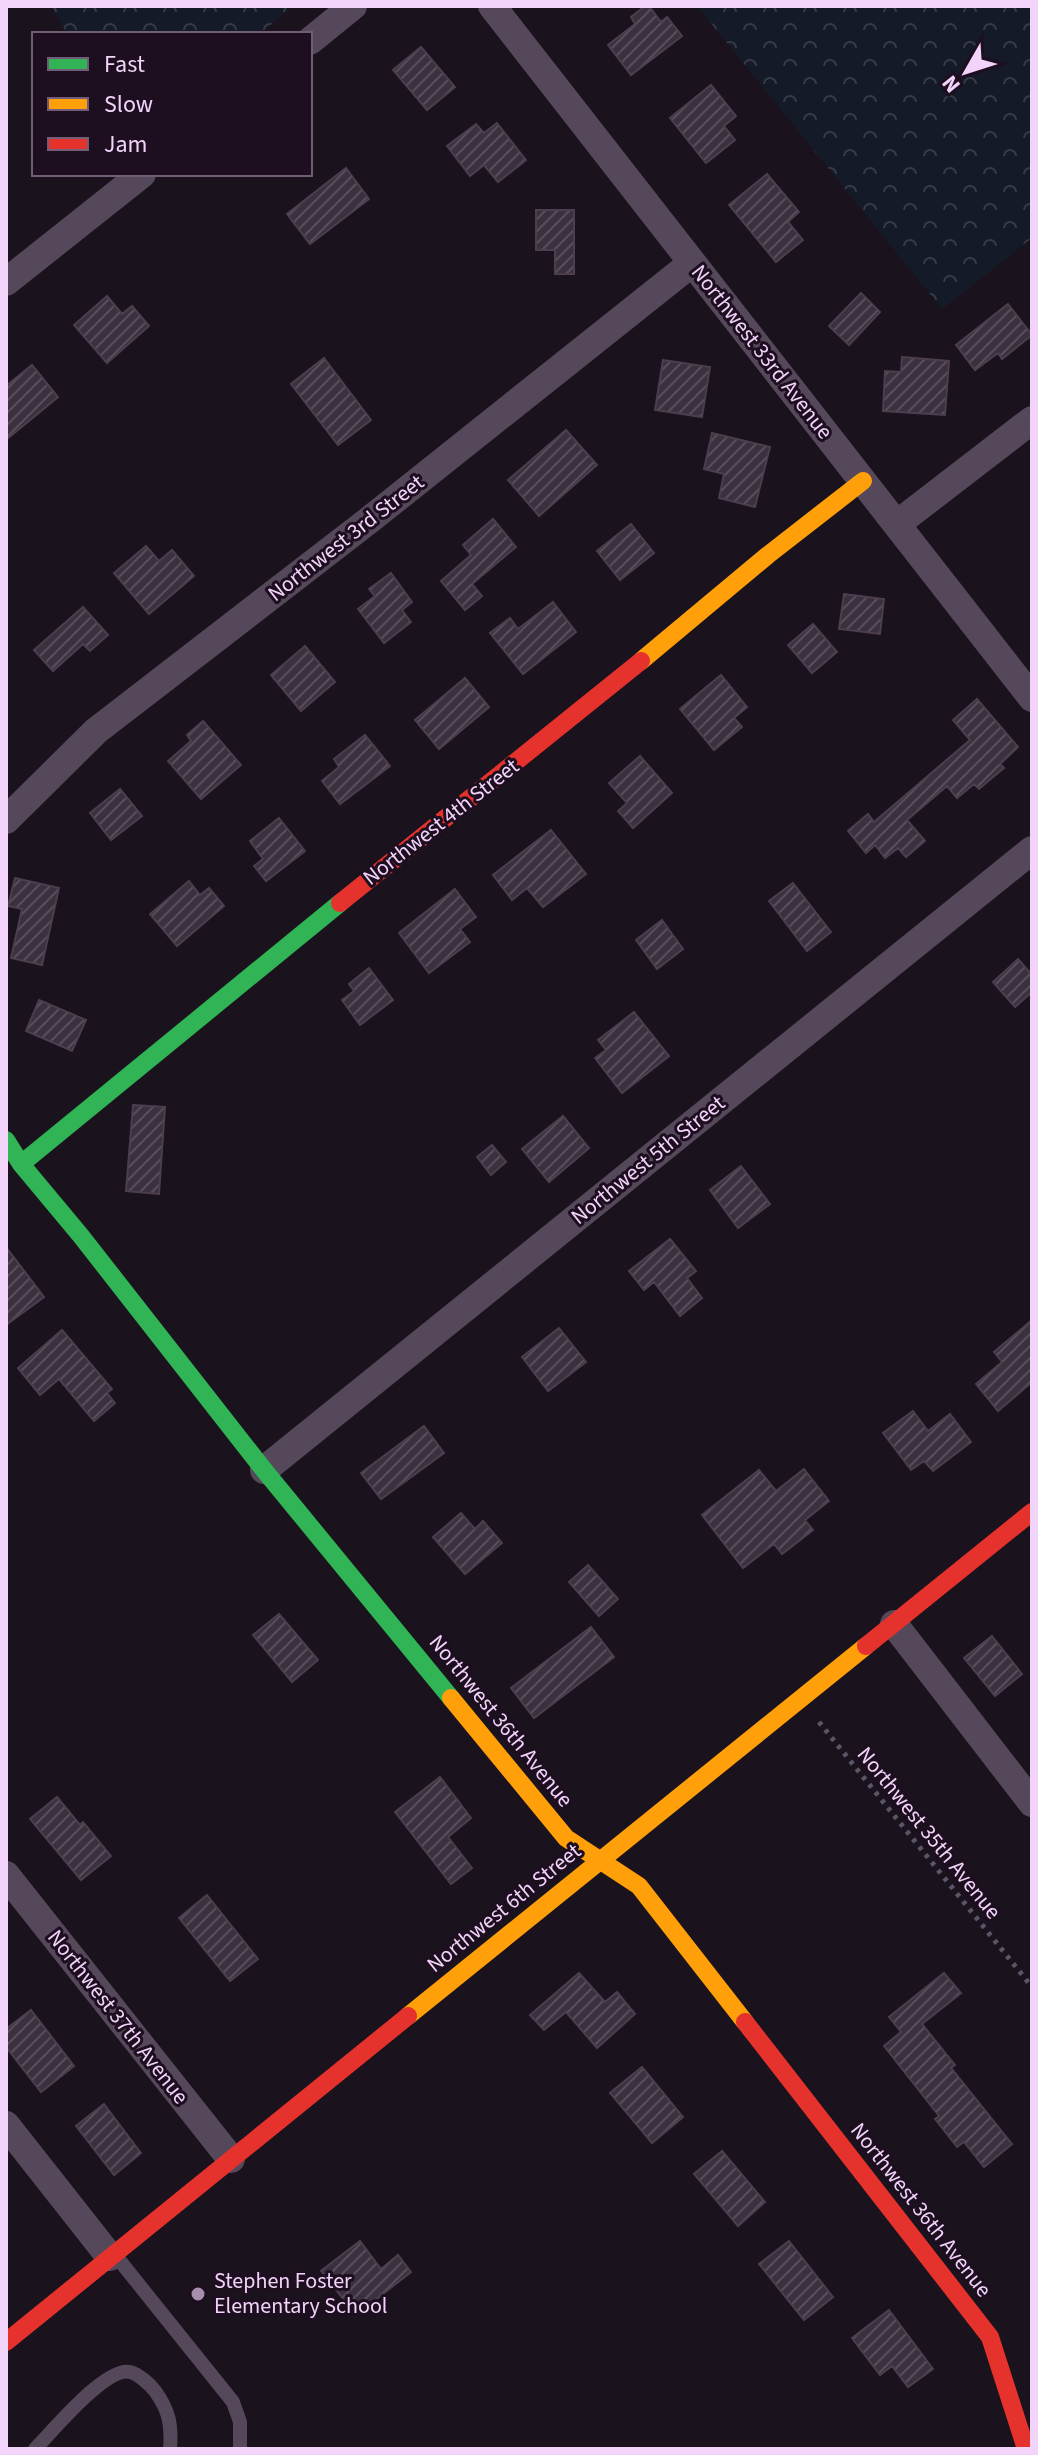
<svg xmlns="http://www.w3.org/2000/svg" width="1038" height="2455" viewBox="0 0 1038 2455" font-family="'Source Sans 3',sans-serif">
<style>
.forest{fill:url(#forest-crowns)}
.building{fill:url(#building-hatch);stroke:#4c3e4f;stroke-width:2}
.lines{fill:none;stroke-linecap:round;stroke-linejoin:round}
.path{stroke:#5a5569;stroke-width:5;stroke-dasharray:4 6;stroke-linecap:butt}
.lane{stroke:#56485b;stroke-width:14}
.street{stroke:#56485b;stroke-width:28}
.fast{stroke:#30b455;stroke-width:18}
.slow{stroke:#ff9f0a;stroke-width:18}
.jam{stroke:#e5322d;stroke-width:18}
.poi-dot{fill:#a68fac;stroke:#1d0f1f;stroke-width:3}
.labels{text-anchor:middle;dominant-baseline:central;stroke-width:6;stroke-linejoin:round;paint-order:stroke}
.street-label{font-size:22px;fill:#f2d3fa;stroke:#1d0f1f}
.poi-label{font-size:22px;fill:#f2d3fa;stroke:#1d0f1f;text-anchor:start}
</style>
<defs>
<pattern id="forest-crowns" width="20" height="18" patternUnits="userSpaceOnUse" patternTransform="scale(2)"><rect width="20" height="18" fill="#141a27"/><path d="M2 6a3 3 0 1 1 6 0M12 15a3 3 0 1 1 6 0" fill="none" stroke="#373a47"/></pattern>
<pattern id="building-hatch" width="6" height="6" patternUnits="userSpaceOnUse" patternTransform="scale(2)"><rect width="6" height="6" fill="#3b303e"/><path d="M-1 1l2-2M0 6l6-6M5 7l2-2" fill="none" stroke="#584d5b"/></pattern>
</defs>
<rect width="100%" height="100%" fill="#1a121c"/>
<path class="forest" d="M54 6H294L259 34H67L52 8Z
M697 6H1032V238L942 309Z"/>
<path class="building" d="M645 6H649L661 22 667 17 682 36 631 75 608 45 635 24 631 17Z
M421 47 455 87 427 110 393 70Z
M711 85 736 116 724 126 735 140 706 163 670 118Z
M497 123 526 160 498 182 484 165 470 176 447 146 476 124 484 133Z
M346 168 369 199 310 244 287 214Z
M767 174 799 212 788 222 803 240 776 262 729 205Z
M536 210H574V274H555V250H536Z
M861 293 880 312 849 345 829 326Z
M107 296 122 314 132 306 149 326 107 363 74 325Z
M1008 304 1032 335 1002 359 998 353 975 370 956 345Z
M902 357 949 361 945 415 883 411 885 371 901 372Z
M324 358 371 420 338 445 291 384Z
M663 360 710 367 702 417 655 410Z
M32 365 58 397 6 440V386Z
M566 430 597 465 539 516 508 480Z
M712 433 770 447 755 507 719 498 724 474 704 469Z
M493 519 516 547 472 584 482 596 465 610 441 581 471 555 463 545Z
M631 524 654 553 620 580 597 551Z
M146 546 159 561 172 550 194 576 149 614 114 573Z
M391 573 412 602 402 610 411 622 384 643 358 609 375 596 369 589Z
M844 594 884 599 880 634 839 629Z
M553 602 576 632 523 674 490 633 510 618 518 629Z
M83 607 108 635 90 651 83 644 53 671 34 650Z
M813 624 837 652 812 673 788 645Z
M305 646 335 682 301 711 271 675Z
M721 675 747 707 734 718 742 727 714 750 680 709Z
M465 678 489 707 439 749 415 720Z
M977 699 1018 747 1000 764 1004 768 979 789 974 784 957 798 947 786 907 820 925 841 906 857 898 848 885 858 875 845 866 853 848 831 868 814 874 822 970 740 953 720Z
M203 721 241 765 201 799 168 761 191 741 187 735Z
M365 735 390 766 340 804 322 781 339 767 334 759Z
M640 756 672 793 633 828 618 811 627 803 609 783Z
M120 789 142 816 111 840 90 813Z
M279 818 305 851 266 881 254 866 263 859 250 841Z
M551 830 586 874 543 907 527 888 512 900 493 875Z
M15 878 59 888 42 965 11 958 22 909 8 906Z
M189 881 200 895 209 888 224 906 177 946 150 914Z
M793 883 831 932 807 951 769 901Z
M455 889 476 917 460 929 470 942 429 973 399 933Z
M662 920 683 949 657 969 636 940Z
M1018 959 1032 975V992L1015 1007 993 982Z
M369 968 393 1000 360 1025 342 1000 354 991 349 984Z
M39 1000 86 1020 72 1051 26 1031Z
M634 1012 669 1056 622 1093 595 1058 606 1050 598 1040Z
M133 1105 165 1107 159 1194 126 1191Z
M563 1116 589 1148 549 1182 522 1149Z
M492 1145 506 1162 491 1175 477 1157Z
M741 1166 770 1204 738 1228 710 1190Z
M670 1239 696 1271 687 1278 702 1298 680 1316 654 1282 644 1290 629 1271Z
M6 1247 44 1297 6 1325Z
M1032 1320V1382L998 1411 976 1384 1002 1362 994 1352Z
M559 1328 586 1362 548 1391 522 1357Z
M62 1330 112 1389 107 1393 115 1403 94 1421 59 1379 40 1395 18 1368Z
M913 1411 928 1431 950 1414 971 1442 933 1471 924 1461 911 1470 883 1433Z
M424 1426 444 1453 381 1499 361 1473Z
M804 1469 829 1501 805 1520 813 1530 782 1554 774 1544 743 1568 702 1515 759 1470 776 1491Z
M461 1513 475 1529 483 1521 502 1543 465 1574 433 1537Z
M588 1565 618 1599 599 1616 569 1582Z
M279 1614 318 1660 292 1682 253 1635Z
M591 1627 614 1657 534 1718 511 1688Z
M992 1636 1022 1674 995 1696 964 1658Z
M440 1777 471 1818 448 1837 472 1868 451 1884 395 1812Z
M57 1797 80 1825 83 1822 111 1856 81 1880 30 1819Z
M207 1895 258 1959 230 1981 179 1918Z
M579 1973 605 2002 617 1992 635 2014 597 2048 566 2012 544 2030 530 2015Z
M944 1973 961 1993 922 2024 955 2065 951 2068 1012 2144 984 2167 964 2142 957 2147 935 2119 939 2116 884 2046 901 2032 889 2017Z
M31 2010 74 2066 41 2092 6 2047V2029Z
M642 2067 683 2117 652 2143 610 2093Z
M104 2104 141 2153 114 2175 76 2126Z
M722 2151 765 2202 738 2226 694 2174Z
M360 2241 381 2269 398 2255 411 2272 356 2315 321 2271Z
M789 2241 833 2297 804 2320 759 2264Z
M889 2310 933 2369 908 2387 892 2366 880 2375 852 2338Z"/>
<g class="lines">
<path class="path" d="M819 1722 1032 1987"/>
<path class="lane" d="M116 2256 233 2402 240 2422V2449
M35 2449C52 2432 106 2366 130 2372 138 2374 150 2384 155 2391 169 2410 172 2425 170 2449"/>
<path class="street" d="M492 6 1032 698
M310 41 353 6
M6 282 142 174
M897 524 1032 420
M6 820 96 731 368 521 692 263
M264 1470 1032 850
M894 1624 1032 1803
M6 1875 231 2159
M6 2125 110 2257"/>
<path class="fast" d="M6 1140 21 1164 81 1236 264 1470 451 1698
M21 1164 340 903"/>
<path class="slow" d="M641 661 768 555 863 481
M451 1698 566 1838 639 1886 745 2022
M408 2016 866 1646"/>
<path class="jam" d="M340 903 641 661
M866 1646 1032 1512
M745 2022 990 2337 1026 2449
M6 2342 408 2016"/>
</g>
<circle class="poi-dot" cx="198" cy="2294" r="8"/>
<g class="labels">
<g class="street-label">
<text transform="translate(762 352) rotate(52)">Northwest 33rd Avenue</text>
<text transform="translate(346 538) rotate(-38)">Northwest 3rd Street</text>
<text transform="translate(441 822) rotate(-38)">Northwest 4th Street</text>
<text transform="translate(648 1160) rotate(-39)">Northwest 5th Street</text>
<text transform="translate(501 1721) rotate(51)">Northwest 36th Avenue</text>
<text transform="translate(929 1833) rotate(51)">Northwest 35th Avenue</text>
<text transform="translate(504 1908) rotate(-39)">Northwest 6th Street</text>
<text transform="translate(118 2017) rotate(52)">Northwest 37th Avenue</text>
<text transform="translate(921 2210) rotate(52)">Northwest 36th Avenue</text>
</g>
<g class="poi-label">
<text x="214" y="2281">Stephen Foster<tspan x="214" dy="25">Elementary School</tspan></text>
</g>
</g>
<rect width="1038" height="2455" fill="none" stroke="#f2d3fa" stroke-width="16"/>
<rect x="32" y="32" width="280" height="144" fill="#1d0f1f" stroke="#725d77" stroke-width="2"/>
<rect x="48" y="58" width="40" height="12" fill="#30b455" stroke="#725d77" stroke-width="2"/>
<text x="104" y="72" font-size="24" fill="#f2d3fa">Fast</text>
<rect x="48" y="98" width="40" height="12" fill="#ff9f0a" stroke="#725d77" stroke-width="2"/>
<text x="104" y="112" font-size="24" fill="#f2d3fa">Slow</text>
<rect x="48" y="138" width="40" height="12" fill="#e5322d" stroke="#725d77" stroke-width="2"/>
<text x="104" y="152" font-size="24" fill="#f2d3fa">Jam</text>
<g transform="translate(966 72) rotate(231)" stroke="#1d0f1f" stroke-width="6" paint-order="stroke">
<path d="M0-6L14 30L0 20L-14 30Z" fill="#f2d3fa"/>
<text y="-12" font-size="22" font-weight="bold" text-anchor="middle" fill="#f2d3fa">N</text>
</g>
</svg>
